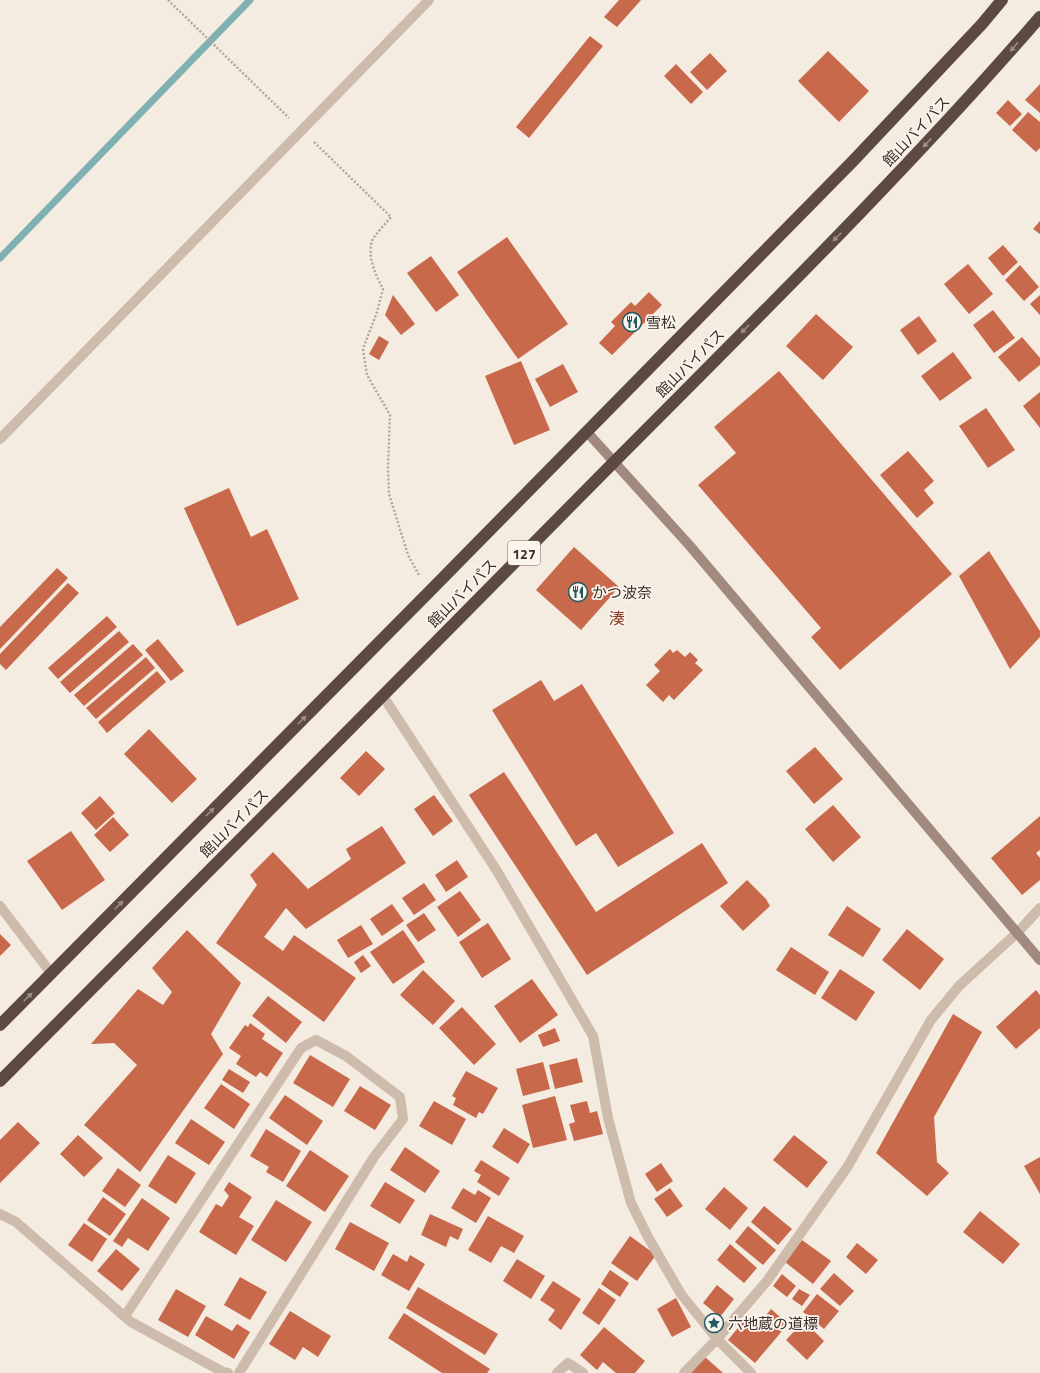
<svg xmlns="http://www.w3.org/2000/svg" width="1040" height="1373" viewBox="0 0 1040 1373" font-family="'Titillium Web','Noto Sans JP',sans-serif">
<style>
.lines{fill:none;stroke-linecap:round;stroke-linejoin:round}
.stream{stroke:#7fb0b2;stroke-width:7}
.building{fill:#c8694b}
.path{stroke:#b9a596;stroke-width:2.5;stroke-dasharray:2 2;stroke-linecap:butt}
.street{stroke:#cdbbac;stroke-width:10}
.secondary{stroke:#a18a7d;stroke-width:10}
.highway{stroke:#5c4a42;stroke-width:12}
.oneway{fill:#9c8e87}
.labels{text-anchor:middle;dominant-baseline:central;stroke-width:3.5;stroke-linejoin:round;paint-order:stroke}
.shield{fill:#fbf5ee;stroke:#756b66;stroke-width:1}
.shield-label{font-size:14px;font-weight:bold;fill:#3b302b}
.street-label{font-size:15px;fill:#3b302b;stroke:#fbf5ee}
.poi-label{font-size:15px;fill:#3b302b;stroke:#fbf5ee;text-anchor:start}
.neighbourhood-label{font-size:16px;fill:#8c3b22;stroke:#fbf5ee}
</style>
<rect width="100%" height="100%" fill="#f4ebe1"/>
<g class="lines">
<path class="stream" d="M0 258 250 0"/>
</g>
<path class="building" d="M619 0H641L617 27 604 17Z
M590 36 603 46 529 138 516 127Z
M828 51 869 91 839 122 798 81Z
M710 53 727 71 707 90 690 72Z
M676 64 703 92 691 104 664 76Z
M1040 84V113L1025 100Z
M1008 100 1022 114 1010 126 996 113Z
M1028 112 1040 122V148L1036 152 1012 130Z
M1040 221V234L1033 229Z
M507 237 568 324 518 359 457 272Z
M1003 245 1018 262 1003 276 988 258Z
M431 256 459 295 436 312 407 273Z
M968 264 993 294 969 314 944 284Z
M1020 265 1039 287 1024 301 1005 280Z
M649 292 662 305 612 355 599 343 615 326 611 322 631 302 635 306Z
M393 295 415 324 401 335 385 315Z
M1040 295V315L1030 304Z
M993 310 1015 338 994 353 973 325Z
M816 314 853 347 823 380 786 346Z
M919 316 937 341 918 355 900 330Z
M379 336 389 342 379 360 369 354Z
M1022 337 1040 358V365L1019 382 998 357Z
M953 352 972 378 940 401 921 376Z
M521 361 550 430 514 445 485 376Z
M563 364 578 392 550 407 535 379Z
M779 371 952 574 840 670 811 637 821 628 698 485 736 453 714 427Z
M1040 392V428L1023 406Z
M986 408 1015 450 988 468 959 426Z
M908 451 934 481 924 490 934 503 917 518 880 475Z
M229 488 251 537 267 529 299 599 237 626 184 508Z
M574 547 619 587 581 630 536 590Z
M989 551 1040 631V637L1010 669 959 576Z
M57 568 68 578 0 649V627Z
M68 583 79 593 6 670 0 664V654Z
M107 616 117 627 58 679 48 668Z
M119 631 129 642 70 693 60 682Z
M158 639 184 671 171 681 145 650Z
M133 644 143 655 84 706 74 695Z
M670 649 673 653 677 650 685 657 690 652 698 660 695 663 703 670 674 700 669 695 663 702 646 685 660 671 654 665Z
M146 657 155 668 96 719 86 708Z
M157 671 166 682 107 733 98 722Z
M541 680 554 701 582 684 674 833 618 867 596 833 576 846 492 710Z
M149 729 197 779 172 803 124 754Z
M815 747 843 779 814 804 786 771Z
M366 751 385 769 359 796 340 778Z
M504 772 596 912 702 843 728 883 587 975 469 795Z
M434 795 453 821 433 836 414 809Z
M100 796 115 813 96 830 81 813Z
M833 805 861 837 833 862 805 829Z
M1040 816V850L1036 853 1040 858V880L1022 895 991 858Z
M113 817 129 835 110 852 94 835Z
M382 826 406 863 306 929 286 908 264 937 283 951 294 935 356 978 324 1022 216 943 257 885 250 875 273 852 308 889 351 859 346 849Z
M71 831 105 880 62 910 27 861Z
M457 860 468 877 446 892 435 875Z
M747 880 766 899 770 906 743 931 720 906Z
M424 883 436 900 414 915 402 898Z
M460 891 481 920 458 937 437 907Z
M392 904 404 921 382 936 370 919Z
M847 906 881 929 863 957 828 935Z
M424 913 436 930 418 942 406 925Z
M488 923 511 959 482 978 459 942Z
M361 925 373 944 348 958 337 940Z
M907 929 944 959 920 990 882 960Z
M187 930 241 983 211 1034 223 1054 140 1172 84 1125 137 1065 114 1043 91 1044 138 989 163 1005 172 992 152 968Z
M403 930 425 962 393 984 370 952Z
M0 934 11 945 0 956Z
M791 947 829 972 815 995 776 970Z
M363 955 371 966 361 973 354 962Z
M840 969 875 992 856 1021 821 998Z
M423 970 455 1001 433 1025 400 995Z
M532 979 558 1015 520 1043 494 1006Z
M1036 990 1040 995V1028L1016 1049 996 1027Z
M268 996 302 1022 286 1043 252 1016Z
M462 1007 496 1044 474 1065 439 1028Z
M953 1014 982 1032 934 1117 937 1162 949 1173 927 1196 876 1153Z
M250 1023 265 1034 262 1039 283 1053 267 1077 260 1072 256 1077 236 1064 241 1056 229 1048 245 1025 248 1027Z
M555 1028 560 1041 543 1047 538 1035Z
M310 1055 350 1079 333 1107 293 1083Z
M577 1058 583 1082 555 1089 549 1065Z
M543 1062 550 1089 523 1096 516 1069Z
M229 1069 250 1082 243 1093 222 1080Z
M466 1071 498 1088 483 1114 479 1112 476 1118 453 1105 456 1098 452 1096Z
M221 1084 250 1104 234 1129 204 1108Z
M360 1086 391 1105 375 1130 344 1111Z
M285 1095 323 1121 307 1145 269 1118Z
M555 1096 567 1140 533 1148 522 1105Z
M434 1101 466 1119 452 1145 419 1126Z
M587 1101 590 1113 597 1111 603 1134 574 1141 569 1124 575 1122 570 1105Z
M191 1119 225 1142 209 1165 175 1143Z
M18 1122 40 1143 0 1183V1140Z
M504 1128 530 1144 518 1164 492 1147Z
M266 1129 301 1151 283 1182 266 1172 269 1167 250 1156Z
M78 1135 103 1158 84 1177 60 1154Z
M794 1135 828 1162 807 1188 773 1160Z
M405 1147 440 1171 425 1193 390 1170Z
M310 1150 349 1176 325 1212 286 1186Z
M168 1155 196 1173 176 1204 148 1186Z
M1040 1157V1194L1024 1166Z
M481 1160 510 1178 499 1196 477 1182 481 1175 474 1171Z
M661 1163 673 1181 657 1192 645 1174Z
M118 1168 141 1185 125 1207 102 1191Z
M229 1182 252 1197 239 1217 254 1226 236 1255 199 1232 216 1204 222 1207 229 1196 224 1190Z
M385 1182 415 1200 400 1224 370 1206Z
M724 1187 748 1208 730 1230 705 1209Z
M463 1188 475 1195 478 1190 491 1198 476 1223 451 1208Z
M670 1188 683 1206 667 1217 654 1199Z
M103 1197 126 1214 110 1236 87 1220Z
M142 1198 170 1218 148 1251 128 1238 122 1247 113 1241Z
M276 1200 312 1222 286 1262 251 1240Z
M764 1206 792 1229 778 1245 751 1222Z
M980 1211 1020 1244 1003 1264 963 1232Z
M430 1214 463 1229 458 1240 450 1236 446 1247 421 1235Z
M488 1216 524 1236 514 1253 501 1246 491 1263 468 1250Z
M350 1222 389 1243 374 1271 335 1249Z
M84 1223 107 1239 92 1262 68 1245Z
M748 1226 776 1250 763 1265 735 1242Z
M630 1236 656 1255 637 1281 611 1263Z
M802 1240 831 1261 813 1284 785 1262Z
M857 1243 878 1260 866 1274 846 1257Z
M730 1244 757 1268 744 1283 717 1260Z
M116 1249 140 1269 122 1291 97 1271Z
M393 1254 407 1262 410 1255 425 1264 409 1291 381 1275Z
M517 1259 545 1276 531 1299 503 1281Z
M610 1270 629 1283 620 1297 601 1284Z
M834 1273 854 1291 840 1306 820 1289Z
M782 1274 796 1286 787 1297 773 1286Z
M240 1277 267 1292 250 1320 224 1305Z
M553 1281 581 1299 561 1330 548 1320 555 1310 540 1300Z
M717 1285 734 1299 720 1317 703 1303Z
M418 1287 498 1334 485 1355 406 1308Z
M599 1288 616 1300 599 1325 582 1313Z
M176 1289 206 1306 188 1337 158 1320Z
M799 1289 810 1295 802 1306 792 1299Z
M817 1294 839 1311 824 1329 803 1312Z
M676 1298 691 1327 672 1337 657 1309Z
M771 1309 788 1324 755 1363 728 1340 747 1317 758 1325Z
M290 1311 331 1336 318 1357 303 1347 295 1360 269 1344Z
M404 1313 490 1369 487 1373H442L388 1338Z
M206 1316 232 1331 237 1324 250 1332 234 1359 195 1335Z
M804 1321 824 1341 807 1360 786 1340Z
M604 1327 645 1361 635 1373H616L603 1362 597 1370 580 1355Z
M705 1357 723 1373H691Z"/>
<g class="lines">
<path class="path" d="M168 0 289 118
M314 142 391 217C387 222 373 237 372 241 367 257 376 276 383 289L377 312 363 349 367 375 390 415 388 467 389 494 408 555 419 575"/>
<path class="street" d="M0 439 429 0
M383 696 497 871 593 1036 608 1118 631 1203 648 1237 681 1294 717 1339 751 1373
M0 906 51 973
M0 1214 16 1222 131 1322 223 1372 228 1373
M125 1316 301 1048 316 1040 346 1056 400 1097 403 1119 374 1157 239 1373
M557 1373 568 1363 583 1373
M684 1373 717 1339 767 1281 848 1166 931 1020 959 986 1017 933 1040 908"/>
<path class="secondary" d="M587 432 690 546 1040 960"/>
<path class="highway" d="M0 1025 429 592 853 161 982 24 1002 0
M0 1081C206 874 411 668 616 460 760 315 906 172 1040 17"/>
</g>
<defs><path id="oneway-solid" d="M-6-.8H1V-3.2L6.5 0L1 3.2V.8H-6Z"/></defs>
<g class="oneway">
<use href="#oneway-solid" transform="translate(1014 47) rotate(131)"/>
<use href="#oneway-solid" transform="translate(927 143) rotate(133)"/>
<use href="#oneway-solid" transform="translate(837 237) rotate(135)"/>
<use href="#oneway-solid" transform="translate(745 329) rotate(135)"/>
<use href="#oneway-solid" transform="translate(302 720) rotate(-45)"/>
<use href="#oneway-solid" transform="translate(210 812) rotate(-45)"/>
<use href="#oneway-solid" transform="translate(119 905) rotate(-45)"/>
<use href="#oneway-solid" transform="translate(28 997) rotate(-45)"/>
</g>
<defs>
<g id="restaurant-ring" transform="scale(1)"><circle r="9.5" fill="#fbf5ee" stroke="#1f5a5e" stroke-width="1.5"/><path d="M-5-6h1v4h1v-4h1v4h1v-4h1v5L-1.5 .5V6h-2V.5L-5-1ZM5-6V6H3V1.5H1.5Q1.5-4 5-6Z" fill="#1f5a5e"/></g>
<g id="sight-ring" transform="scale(1)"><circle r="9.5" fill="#fbf5ee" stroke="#1f5a5e" stroke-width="1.5"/><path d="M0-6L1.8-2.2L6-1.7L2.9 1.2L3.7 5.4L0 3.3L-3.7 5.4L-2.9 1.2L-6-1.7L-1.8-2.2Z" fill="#1f5a5e"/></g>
</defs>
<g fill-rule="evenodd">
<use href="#restaurant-ring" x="632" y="322"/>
<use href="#restaurant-ring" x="578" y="592"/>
<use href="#sight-ring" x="714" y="1323"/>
</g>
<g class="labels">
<rect class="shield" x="508" y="541" width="32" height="24" rx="3"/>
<g class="shield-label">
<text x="524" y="553">127</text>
</g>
<g class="street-label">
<text transform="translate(916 131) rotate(-47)">館山バイパス</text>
<text transform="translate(690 363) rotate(-45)">館山バイパス</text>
<text transform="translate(462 593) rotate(-45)">館山バイパス</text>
<text transform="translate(234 823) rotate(-45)">館山バイパス</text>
</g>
<g class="poi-label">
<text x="646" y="322">雪松</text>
<text x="592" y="592">かつ波奈</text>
<text x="728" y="1323">六地蔵の道標</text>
</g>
<g class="neighbourhood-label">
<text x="617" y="618">湊</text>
</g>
</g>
</svg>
